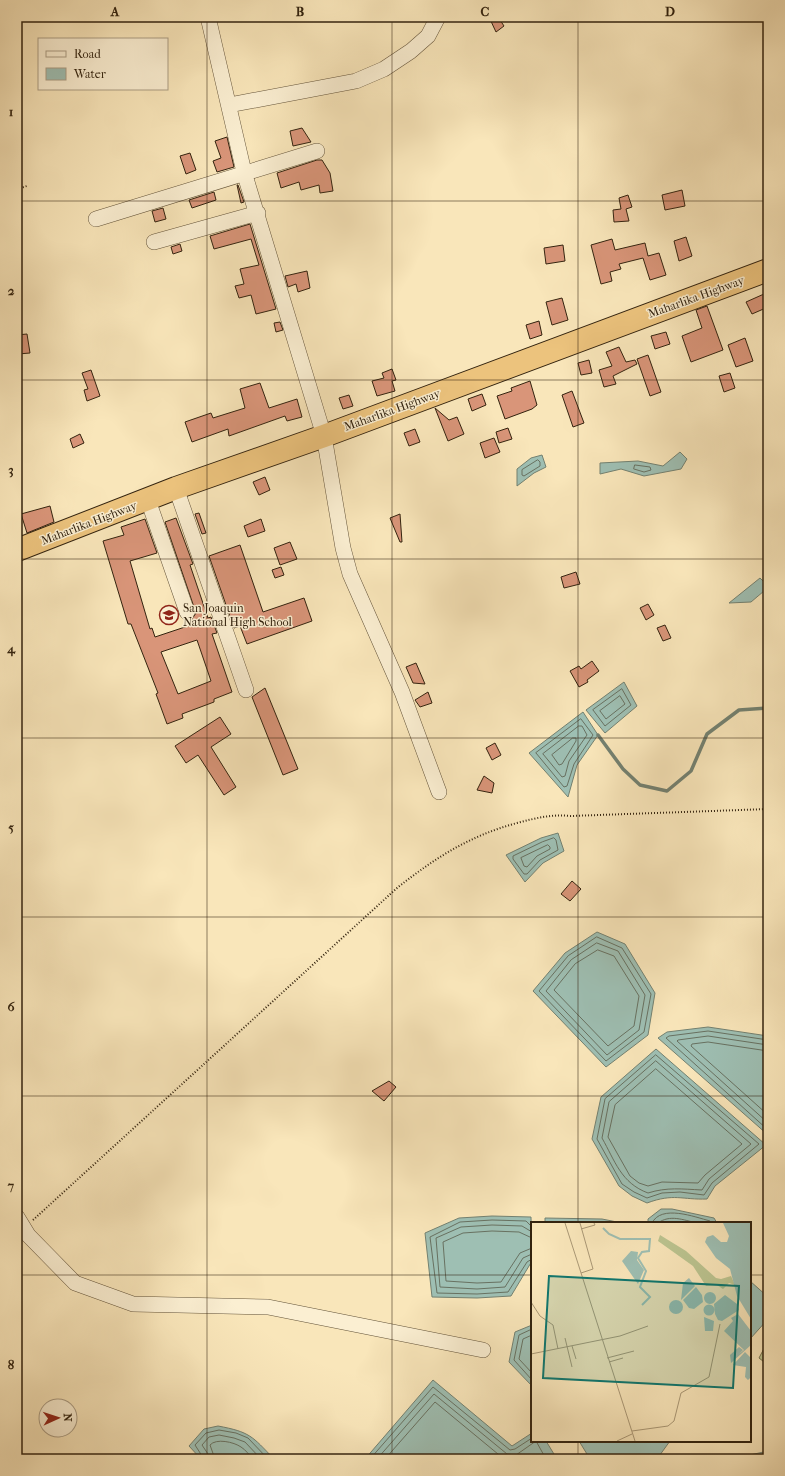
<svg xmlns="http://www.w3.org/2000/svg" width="785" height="1476" viewBox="0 0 785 1476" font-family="'IM FELL French Canon',serif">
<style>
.green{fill:#bcc591;stroke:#787450}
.water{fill:#9ebfb3;stroke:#738171}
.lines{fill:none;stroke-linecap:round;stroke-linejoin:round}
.shore{stroke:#687161;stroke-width:1}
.stream{stroke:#738171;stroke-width:3.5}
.building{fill:#d99579;stroke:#33230f;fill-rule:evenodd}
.minor-casing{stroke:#64543a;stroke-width:16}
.highway-casing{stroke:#33230f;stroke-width:24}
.path{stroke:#33230f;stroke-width:2;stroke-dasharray:1 2;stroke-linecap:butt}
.minor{stroke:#fbefd2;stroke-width:15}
.highway{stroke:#ecc37d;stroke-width:22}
.grid{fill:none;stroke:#33230f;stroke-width:1;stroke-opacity:0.55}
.labels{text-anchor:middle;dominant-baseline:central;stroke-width:3;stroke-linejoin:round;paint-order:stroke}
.street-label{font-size:12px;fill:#33230f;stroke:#fbefd2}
.poi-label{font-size:12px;fill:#33230f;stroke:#fbefd2;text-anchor:start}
.inset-river{fill:none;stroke:#9ebfb3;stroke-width:2}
.inset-road{fill:none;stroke:#aa9876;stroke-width:1}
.view{fill:#0f766e;fill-opacity:0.15;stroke:#0f766e;stroke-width:2}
.inset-edge{fill:none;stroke:#33230f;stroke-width:2}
.neatline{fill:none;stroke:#33230f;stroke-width:1.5}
.grid-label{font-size:13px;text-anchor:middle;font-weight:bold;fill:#33230f}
</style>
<rect width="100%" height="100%" fill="#f9e6ba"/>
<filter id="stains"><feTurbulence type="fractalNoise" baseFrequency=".005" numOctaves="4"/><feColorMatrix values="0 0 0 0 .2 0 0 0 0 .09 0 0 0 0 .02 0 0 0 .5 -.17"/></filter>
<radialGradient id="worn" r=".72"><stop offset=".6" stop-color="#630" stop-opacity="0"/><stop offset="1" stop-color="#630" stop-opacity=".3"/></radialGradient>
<path class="green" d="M768 1341V1365L759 1358Z"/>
<path class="water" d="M680 452 687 459 681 469 644 476 621 469 600 474V463L638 461 663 466Z
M542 455 546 467 534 473 517 486V469L531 458Z
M767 568 764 591 751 602 729 603 760 578 763 581Z
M624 682 637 706 605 733 586 710Z
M583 712 598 735 577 765 568 797 529 753Z
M558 833 564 851 543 863 525 882 506 855 541 838Z
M597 932 625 944 655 993 648 1035 606 1067 533 991 565 953Z
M708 1027 768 1036V1135L658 1038 667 1032Z
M656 1049 766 1145 715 1186 707 1199C682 1200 674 1193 647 1203L632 1196 619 1186 592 1139 601 1097Z
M661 1209H672L714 1218 717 1223H648V1219Z
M492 1216 531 1217 532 1261 511 1296 477 1298 432 1297 425 1233 459 1218Z
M545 1218 602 1219 622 1223H545Z
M750 1281 768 1297V1319L750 1339Z
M532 1325V1386L509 1362 515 1332Z
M433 1380 512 1446 532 1433V1441H546L557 1459H365Z
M218 1426C250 1432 252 1436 274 1459H201L189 1446 204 1429Z
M579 1441H670L657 1459H590Z
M768 1451V1459H732Z"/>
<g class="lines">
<path class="shore" d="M538 460 540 462V466L524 476 522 475V470Z
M635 465 650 467 651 470 644 472 634 469Z
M622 689 631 705 605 726 593 710Z
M620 696 625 704 606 719 600 711Z
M581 719 593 735 574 764 567 786 564 787 536 753Z
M579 726H582L587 735 569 761 565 776 562 777 543 754Z
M573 738H576V741L562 764 559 765 552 755Z
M554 838 556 840 558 850 540 860 527 874H524L513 859V856L542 842Z
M548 845 550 847V849L537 856 527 867 524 866 521 858Z
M597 937 622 948 651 994 644 1032 606 1061 539 991 568 956Z
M597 943 618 951 645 995 639 1030 607 1055 546 991 571 960Z
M598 950 614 956 639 996 634 1026 608 1046 554 990 575 964Z
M768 1040 708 1031 669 1036 666 1038 768 1130
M768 1045 708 1036 678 1040 677 1041 768 1123
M768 1051 708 1042 692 1044 691 1046 768 1115
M656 1055 759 1144 712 1183 704 1195 680 1192 662 1193 647 1198 634 1192 622 1184 597 1139 605 1099Z
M656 1061 751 1144 709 1179 702 1190C682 1189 667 1187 648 1193 621 1183 615 1161 602 1138L609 1102Z
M656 1069 742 1144 705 1175 698 1183 662 1182 648 1186 639 1183 630 1176 608 1137 615 1105Z
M549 1223H602
M652 1223C661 1204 695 1217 710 1221L712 1223
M658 1223C670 1214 683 1220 697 1223
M532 1227 526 1221 492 1220 460 1222 430 1237 437 1293 477 1294 508 1292 527 1262 532 1259
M532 1232 522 1226 492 1225 461 1227 436 1238 440 1287 477 1289 505 1287 523 1258 532 1254
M532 1238 519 1232 492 1231 463 1233 443 1242 446 1281 477 1283 501 1282 520 1253 532 1248
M532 1329 519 1335 514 1360 532 1380
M532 1335 523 1339 519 1359 532 1373
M204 1459 195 1445 206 1433 219 1430 236 1433 248 1438 268 1459
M209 1459 208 1454 202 1445 209 1437 219 1435 234 1438 245 1442 261 1459
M215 1459 210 1445C216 1438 234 1442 241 1447 246 1450 249 1455 253 1459
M370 1459 433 1387 510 1450 515 1449 532 1438
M377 1459 434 1394 507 1454 516 1455 536 1441 546 1459
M385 1459 435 1402 504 1459"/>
<path class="stream" d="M598 735 623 769 640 785 667 791 691 771 707 734 739 710 768 708"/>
</g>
<path class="building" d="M489 17H498L504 26 496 32Z
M302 128 311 142 293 146 290 131Z
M227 137 234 167 217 172 213 161 221 158 215 141Z
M190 153 196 170 186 174 180 156Z
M317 160H322L330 173 333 191 320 193 319 185 301 190 299 182 281 188 277 173Z
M237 185H238L244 202 241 203Z
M682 190 685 206 665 210 662 195Z
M214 192 216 200 192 208 189 200Z
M628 195 632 207 626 209 629 221 614 222 613 210 621 209 619 198Z
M163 208 166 219 155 222 152 211Z
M250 224 276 309 256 314 251 295 239 298 235 286 244 284 240 269 259 265 251 239 214 249 210 236Z
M686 237 692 256 679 261 674 241Z
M612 239 615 250 645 243 648 256 659 253 666 275 650 280 643 258 619 264 621 269 610 272 612 281 601 284 591 245Z
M180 244 182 251 173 254 171 247Z
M563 245 565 261 546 264 544 248Z
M307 271 310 288 298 292 296 284 288 287 285 276Z
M764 294 768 307 752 314 746 302Z
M562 298 568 320 552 325 546 302Z
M707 306 723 350 691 362 682 336 702 328 696 310Z
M539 321 542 335 530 339 526 325Z
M280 322 283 330 276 332 274 323Z
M666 332 670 344 655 349 651 336Z
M27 334 30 353 18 354 17 335Z
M745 338 753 361 736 367 728 345Z
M619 347 626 362 635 360 637 364 613 376 616 384 604 387 599 370 612 366 606 352Z
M648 355 661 392 650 396 637 359Z
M589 360 592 373 581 375 578 363Z
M392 369 396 380 392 381 395 391 377 396 372 381 384 378 382 373Z
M91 370 100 396 87 401 84 390 88 389 82 373Z
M730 373 735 388 724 392 719 376Z
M530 381 537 405 532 409 505 419 497 396 512 391 511 388Z
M260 383 269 408 297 399 302 417 287 421 285 416 229 436 228 429 192 442 185 422 211 413 213 418 245 408 240 389Z
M572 391 584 423 573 427 562 395Z
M482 394 486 405 472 411 468 399Z
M349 395 353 406 343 409 339 398Z
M435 408 449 420 457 417 464 434 448 441Z
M508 428 512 439 499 443 496 432Z
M415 429 420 442 409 446 404 433Z
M80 434 84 443 73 448 70 439Z
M494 438 500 452 485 458 480 443Z
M265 477 270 490 259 495 253 482Z
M50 506 54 522 27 533 21 514Z
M199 513 206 533 202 534 195 514Z
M400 514 402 542H400L390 518Z
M176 518 193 564 190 565 208 618 211 617 217 633 212 634 232 692 214 699V702L182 714 183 718 167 724 156 694 158 693 131 624H128L103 541 124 535 121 527 145 519 157 553 130 561 150 629 152 628 155 637 194 624 192 619 196 613 165 522ZM197 640 211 681 178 694 161 652Z
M261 519 265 531 248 537 244 526Z
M290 542 297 559 280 565 274 548Z
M240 545 263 612 304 598 312 621 247 644 240 626 234 628 209 556Z
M281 567 284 575 275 578 272 570Z
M576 572 580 584 564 588 561 577Z
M648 604 654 615 646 620 640 608Z
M665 625 671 638 663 641 657 628Z
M592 661 599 671 587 680 588 682 579 687 570 671 579 666 581 669Z
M416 663 425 684 413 683 406 667Z
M265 688 298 769 283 775 252 697Z
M428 692 432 703 420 707 415 700Z
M220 717 231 734 211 747 236 787 224 795 198 755 186 763 175 746Z
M495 743 501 755 492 760 486 748Z
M484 776 494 783 492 793 477 790Z
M572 881 581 889 570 901 561 894Z
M389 1081 396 1087 384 1101 372 1091Z"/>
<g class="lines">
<g class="minor-casing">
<path id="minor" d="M208 17 244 172 324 436 343 548 350 574 402 692 439 792
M229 105 356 81 384 69 411 51 428 36 438 17
M96 219 317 151
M154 242 258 213
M176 488 246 690
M148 500 187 612
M17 1217 28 1235 75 1283 133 1304 268 1307 483 1350"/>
</g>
<g class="highway-casing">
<path id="highway" d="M17 550 176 488 324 436 768 270"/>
</g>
<path class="path" d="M17 189 27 186
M33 1220 397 888C435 858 469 836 517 823 536 818 552 814 571 816L768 809"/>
<use href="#minor" class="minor"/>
<use href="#highway" class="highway"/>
</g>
<path class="grid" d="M207 17V1459M392 17V1459M578 17V1223M17 201H768M17 380H768M17 559H768M17 738H768M17 917H768M17 1096H768M17 1275H532M750 1275H768M578 1441V1459"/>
<defs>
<g id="school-ring" transform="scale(1)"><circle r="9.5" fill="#fbefd2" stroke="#8f2418" stroke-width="1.5"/><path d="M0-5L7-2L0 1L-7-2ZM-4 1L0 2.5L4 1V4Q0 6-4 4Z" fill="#8f2418"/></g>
</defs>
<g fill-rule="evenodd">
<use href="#school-ring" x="169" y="615"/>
</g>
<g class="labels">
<g class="street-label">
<text transform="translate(696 297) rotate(-20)">Maharlika Highway</text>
<text transform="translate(392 410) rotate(-20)">Maharlika Highway</text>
<text transform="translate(89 523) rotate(-21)">Maharlika Highway</text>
</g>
<g class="poi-label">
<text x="183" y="608">San Joaquin<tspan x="183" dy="14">National High School</tspan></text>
</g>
</g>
<g transform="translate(531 1222)">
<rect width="220" height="220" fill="#f9e6ba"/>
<path d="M129 13 155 29 185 56 190 57 200 54 204 63 198 61 192 67 186 63 175 64 162 44 127 19Z" fill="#bcc591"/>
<path d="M192 1H220V97L206 74 199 47 185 36 174 20 176 15 182 13 190 20H196L198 14ZM100 29 107 30 106 38 113 48 107 62 91 39ZM158 56 164 64 150 78 152 61ZM165 65 171 73 172 80 163 87 158 86 152 78ZM173 76a6 6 0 1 1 12 0a6 6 0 1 1-12 0ZM194 73 206 82 208 88 191 99 187 98 184 92 183 82ZM138 85a7 7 0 1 1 14 0a7 7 0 1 1-14 0ZM172.5 88a5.5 5.5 0 1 1 11 0a5.5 5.5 0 1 1-11 0ZM207 92 220 109V123L200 141 199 133 208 125 212 128 208 132 213 128 193 109 202 99 200 96ZM173 95 183 99 182 109H174ZM214 130 220 136V155L217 158 214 155 215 145 202 143Z" fill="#9ebfb3"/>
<path class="inset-river" d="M72 6 78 12 89 17H119L118 29 111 30 107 36 115 49 109 65 119 75 111 83"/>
<path class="inset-road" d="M34 1 104 219M49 1 62 47 50 51M50 7 64 3 63 1M0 80 9 94 22 103 27 127M34 116 41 145M41 124 45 137M0 132 89 114 117 104M76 136 103 129M78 140 92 136M101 209 137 204 143 199 150 171 178 155 189 102M86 219 101 212"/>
<path class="view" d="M18 54 208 64 202 166 12 156Z"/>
<rect width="220" height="220" class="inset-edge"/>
</g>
<rect width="785" height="1476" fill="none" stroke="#f9e6ba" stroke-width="44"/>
<rect x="38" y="38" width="130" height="52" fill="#fbefd2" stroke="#ab9d84"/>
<rect x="46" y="51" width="20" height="6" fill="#fbefd2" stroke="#ab9d84"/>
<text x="74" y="58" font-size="12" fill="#33230f">Road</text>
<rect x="46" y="68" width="20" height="12" fill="#9ebfb3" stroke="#ab9d84"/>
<text x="74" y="78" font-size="12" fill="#33230f">Water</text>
<g transform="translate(58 1418) rotate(87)"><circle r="19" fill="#fbefd2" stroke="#ab9d84"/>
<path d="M0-3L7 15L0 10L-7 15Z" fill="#8f2418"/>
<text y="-6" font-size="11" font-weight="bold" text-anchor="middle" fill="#33230f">N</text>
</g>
<rect x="22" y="22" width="741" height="1432" class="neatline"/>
<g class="grid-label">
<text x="115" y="16">A</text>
<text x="300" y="16">B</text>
<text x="485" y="16">C</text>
<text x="670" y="16">D</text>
<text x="11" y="116">1</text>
<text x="11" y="295">2</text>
<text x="11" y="474">3</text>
<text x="11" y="653">4</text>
<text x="11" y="832">5</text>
<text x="11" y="1011">6</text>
<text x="11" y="1190">7</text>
<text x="11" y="1369">8</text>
</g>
<rect width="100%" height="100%" filter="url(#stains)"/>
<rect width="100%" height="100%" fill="url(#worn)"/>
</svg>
